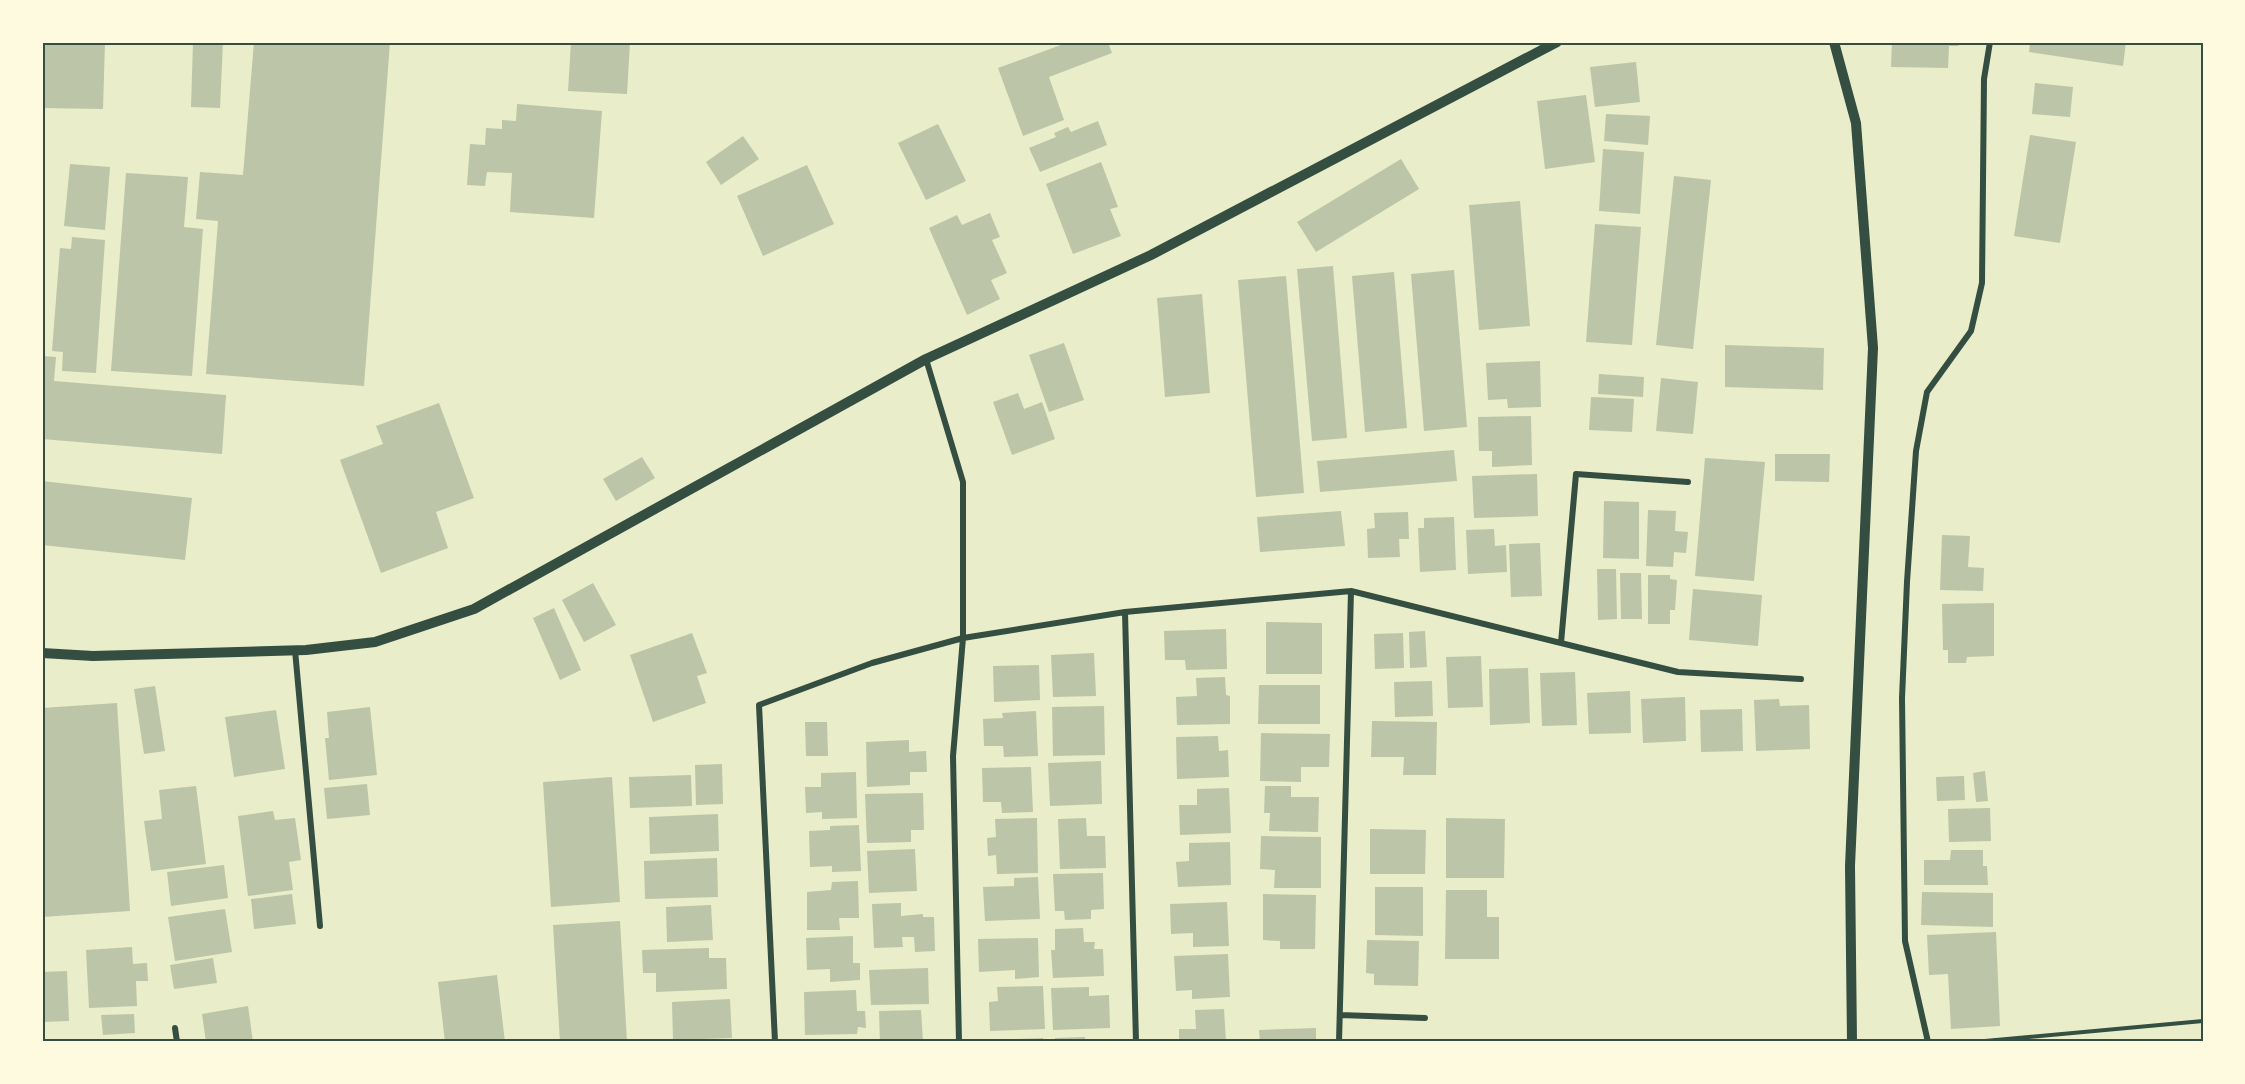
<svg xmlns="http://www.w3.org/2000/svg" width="2245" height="1084" viewBox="0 0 2245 1084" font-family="Overpass,sans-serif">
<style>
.building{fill:#bcc5a7}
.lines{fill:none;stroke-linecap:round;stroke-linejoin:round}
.path{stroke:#344e41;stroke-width:4}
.minor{stroke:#344e41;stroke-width:6}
.tertiary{stroke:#344e41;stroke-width:10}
.neatline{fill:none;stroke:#344e41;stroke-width:2}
</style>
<rect width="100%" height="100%" fill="#e9edc9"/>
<path class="building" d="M42 42H105L103 109 42 108Z
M193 42H223L220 108 191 107Z
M254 42H390L364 386 206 374 218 221 196 219 200 172 243 175Z
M571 42H630L627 94 568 91Z
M1069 42H1108L1112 53 1049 77 1064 120 1023 136 998 68Z
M1892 42H1959L1958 46H1949L1948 68 1891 67Z
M2030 42H2126L2123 66 2029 52Z
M1636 62 1640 102 1595 107 1590 67Z
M2035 83 2073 87 2070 117 2032 114Z
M1586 95 1595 162 1545 169 1537 101Z
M517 104 602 111 594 218 510 212 512 173 487 172 485 186 467 185 470 144 485 145 486 128 502 129V120L516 121Z
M1606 114 1650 116 1648 145 1604 141Z
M1098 121 1107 145 1040 172 1029 148 1056 137 1054 133 1068 127 1071 132Z
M938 124 966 181 926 200 898 143Z
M2030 135 2076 142 2060 243 2014 236Z
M743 136 759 159 721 185 706 162Z
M1603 149 1644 152 1640 214 1599 211Z
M1401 159 1419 189 1316 252 1297 222Z
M1101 162 1118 207 1110 209 1121 236 1073 254 1046 184Z
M70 164 110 167 105 230 64 226Z
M807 165 834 224 763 256 737 196Z
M126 173 188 177 184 227 203 229 192 376 111 371Z
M1674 176 1711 180 1693 349 1656 345Z
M1520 201 1530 326 1479 330 1469 205Z
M990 213 1000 237 992 240 1007 273 991 280 1000 299 967 315 929 228 957 215 962 225Z
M1595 224 1641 227 1632 345 1586 342Z
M72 237 105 240 96 373 62 371 63 352 52 351 60 248 71 249Z
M1333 266 1347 438 1312 441 1297 269Z
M1454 270 1467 427 1424 431 1411 274Z
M1394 272 1407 428 1365 432 1352 276Z
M1286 276 1304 493 1256 497 1238 280Z
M1202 294 1210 393 1165 397 1157 298Z
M1064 343 1084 400 1049 412 1029 355Z
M1725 345 1824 348 1823 390 1725 387Z
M42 356 56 357 54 381 226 395 222 454 42 439Z
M1540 361 1541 407 1508 408 1507 399 1488 400 1486 363Z
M1599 374 1644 377 1643 397 1598 394Z
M1661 378 1698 382 1693 434 1656 431Z
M1018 393 1024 409 1042 402 1055 439 1012 455 993 402Z
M1591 397 1634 399 1632 432 1589 430Z
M439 403 474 498 436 512 448 548 381 573 340 460 383 444 376 426Z
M1531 416 1532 465 1492 467V451H1479L1478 417Z
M1454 450 1457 481 1320 492 1317 461Z
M1775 454H1830L1829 482 1775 481Z
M642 457 655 478 616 501 603 479Z
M1705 458 1765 462 1754 581 1695 576Z
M1537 474 1538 516 1474 518 1472 476Z
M42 481 192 498 185 560 42 545Z
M1604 501 1639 502V559L1603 558Z
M1648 510 1676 511 1675 531 1688 532 1686 553 1674 552 1673 567 1646 566Z
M1341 511 1345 546 1260 552 1257 517Z
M1408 512 1409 539H1399L1400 557 1368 558 1367 529 1375 528 1374 513Z
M1454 517 1456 570 1420 572 1418 528H1424V518Z
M1494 529 1495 546 1506 545 1507 572 1468 574 1466 530Z
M1942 535 1970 536 1968 567 1984 568 1983 591 1940 590Z
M1540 543 1542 596 1511 597 1509 544Z
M1597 569H1616L1617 619 1598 620Z
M1620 573H1641L1642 619H1621Z
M1648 575H1670V579L1677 580 1675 610H1670V624H1648Z
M593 583 616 625 584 642 562 600Z
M1693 589 1762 595 1758 646 1689 640Z
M1994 603V656L1967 657 1966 663H1948V650H1943L1942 604Z
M554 608 581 670 560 680 533 618Z
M1266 622 1322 623V674H1266Z
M1226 629 1227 669 1186 670 1185 660H1165L1164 631Z
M1425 631 1427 667 1410 668 1409 632Z
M692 633 707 673 697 676 706 703 653 722 630 655Z
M1403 633 1404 668 1375 669 1374 634Z
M1094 653 1096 696 1053 697 1051 655Z
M1481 656 1483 707 1448 708 1446 657Z
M1039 665 1040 700 994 702 993 666Z
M1528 668 1530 723 1490 725 1489 669Z
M1575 672 1577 725 1542 726 1540 673Z
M1225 677 1226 695 1230 696V724L1177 725 1176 697 1197 696 1196 678Z
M1432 681 1433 716 1395 717 1394 682Z
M1259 685H1320V724H1258Z
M155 686 165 751 144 754 134 689Z
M1630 691 1631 733 1589 734 1587 693Z
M1685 697 1686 741 1643 743 1641 699Z
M1779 699 1780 706 1809 705 1810 749 1756 751 1754 700Z
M117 703 130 911 42 917V708Z
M1104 706 1105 755 1053 756 1052 707Z
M370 707 377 775 329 780 325 738H329L327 712Z
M1742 709 1743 751 1701 752 1700 710Z
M276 710 285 769 234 777 225 717Z
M1036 711 1038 756 1004 757 1003 746H984L983 719 1003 718 1002 713Z
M1372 721 1437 722 1436 775H1403L1404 757H1371Z
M805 722H827L828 756H806Z
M1261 733 1330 734 1329 767H1301V782L1260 781Z
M1218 736 1219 751 1228 750 1229 777 1177 779 1176 737Z
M909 740V752L926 751 927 772H910V785L867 787 866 742Z
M1101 761 1102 804 1050 806 1048 763Z
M722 764 723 804 696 805 695 765Z
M1031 767 1033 812 1002 813 1001 802H983L982 768Z
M1985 771 1988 801 1976 802 1973 773Z
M856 772 857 818 822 819V812L806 813 805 787H821V773Z
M691 775 692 806 630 808 629 777Z
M1964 776 1965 800 1937 801 1936 777Z
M612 777 620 902 551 907 543 782Z
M367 784 370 815 327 819 324 788Z
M196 786 206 864 151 871 144 821 162 819 159 790Z
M1265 786H1291V797H1319L1318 832 1269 831 1270 813H1264Z
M1229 788 1231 833 1180 835 1179 805H1197V789Z
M923 793 924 830H911V842L867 843 865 794Z
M1990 808 1991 841 1949 842 1948 809Z
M273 811 275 820 295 818 301 860 289 862 293 890 248 896 238 816Z
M718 814 719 851 650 854 649 817Z
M1037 818 1038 873 997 874 996 855 988 856 987 838 996 837 995 819Z
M1086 818 1087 836H1105L1106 868 1060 869 1058 819Z
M1446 818 1505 819 1504 878H1446Z
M859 825 861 871 832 872V866L810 867 809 831 830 830V826Z
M1370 829 1426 830 1425 874H1370Z
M1261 836 1321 837V888H1274L1275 870 1260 869Z
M1230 842 1231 885 1178 887 1176 862 1189 861V843Z
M915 849 917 891 869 893 867 851Z
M1951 850H1983V866H1987L1988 885H1924V860H1950Z
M717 858 718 897 645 899 644 861Z
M224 865 228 898 171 906 167 872Z
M1103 873 1104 909 1091 910V919L1065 920 1064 911H1055L1053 874Z
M1038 877 1040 919 985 921 983 887 1014 886V878Z
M858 881 859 918H839L840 930H807V892L831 890 832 882Z
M1375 887H1423V936L1375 935Z
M1446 890H1487V917H1499V959H1445Z
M1922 892 1993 893V927L1921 925Z
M292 894 296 924 254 929 251 899Z
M1263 894 1316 895 1315 949H1280V941L1263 940Z
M1227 902 1229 946 1193 947V933L1171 934 1170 904Z
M901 903V916L923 914V917H934L935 951 915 952 914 937H902L903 947 874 948 872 904Z
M711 905 713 940 667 942 666 907Z
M225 909 232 952 175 961 168 917Z
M620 921 627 1042H560L553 925Z
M1083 928 1084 942H1095L1094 949H1103L1104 976 1053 978 1051 950H1055V929Z
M1996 932 2000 1026 1951 1029 1948 974 1929 975 1927 935Z
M853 936V963H860V980L830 982V969L807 970 806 938Z
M1038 938 1039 977 1015 979V970L979 972 978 939Z
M1367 940 1419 941 1418 986 1374 985V974L1366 973Z
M132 947 133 964 147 963 148 981H136L137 1006 89 1008 86 950Z
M709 948V958H726L727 989 656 992V973H643L642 950Z
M1228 954 1230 997 1192 999V990L1176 991 1174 956Z
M213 958 217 983 174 989 170 965Z
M928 968 929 1004 871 1005 869 970Z
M67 971 69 1021 42 1022V972Z
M497 975 505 1042H445L438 982Z
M1043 986 1045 1029 990 1031 989 1002 998 1001 997 987Z
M1089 987V996L1109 995 1110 1028 1053 1030 1051 988Z
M856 990 857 1011H865L866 1028 858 1027 857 1034 805 1035 804 992Z
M730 999 732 1038 673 1040 672 1002Z
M248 1006 253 1042H206L202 1014Z
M1224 1009 1226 1042H1179V1029H1196L1195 1010Z
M921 1010 923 1042H880L879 1011Z
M134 1014 135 1033 103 1035 101 1015Z
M1316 1028V1042H1260L1259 1030Z
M1085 1037V1042H1055V1038Z
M1043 1038V1042H986V1040Z"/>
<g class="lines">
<path class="path" d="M1974 1042 2203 1021"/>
<path class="minor" d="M926 359 963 482V638L953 756 959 1042
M1351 591 1678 672 1801 679
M1125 612 1136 1042
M1561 643 1576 474 1688 482
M295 650 320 926
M1340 1015 1425 1018
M175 1028 177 1042
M775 1042 759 705 872 663 963 638 1125 612 1351 591 1339 1042
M1928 1042 1905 941 1902 698 1907 582 1916 451 1927 392 1971 331 1982 283 1984 79 1990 42"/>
<path class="tertiary" d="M1834 42 1856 123 1873 348 1850 866 1852 1042
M42 653 93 656 306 650 375 642 474 609 926 359 1151 255 1557 42"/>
</g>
<rect width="2245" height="1084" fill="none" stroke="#fefae0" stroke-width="87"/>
<rect x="44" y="44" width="2158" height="996" class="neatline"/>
</svg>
